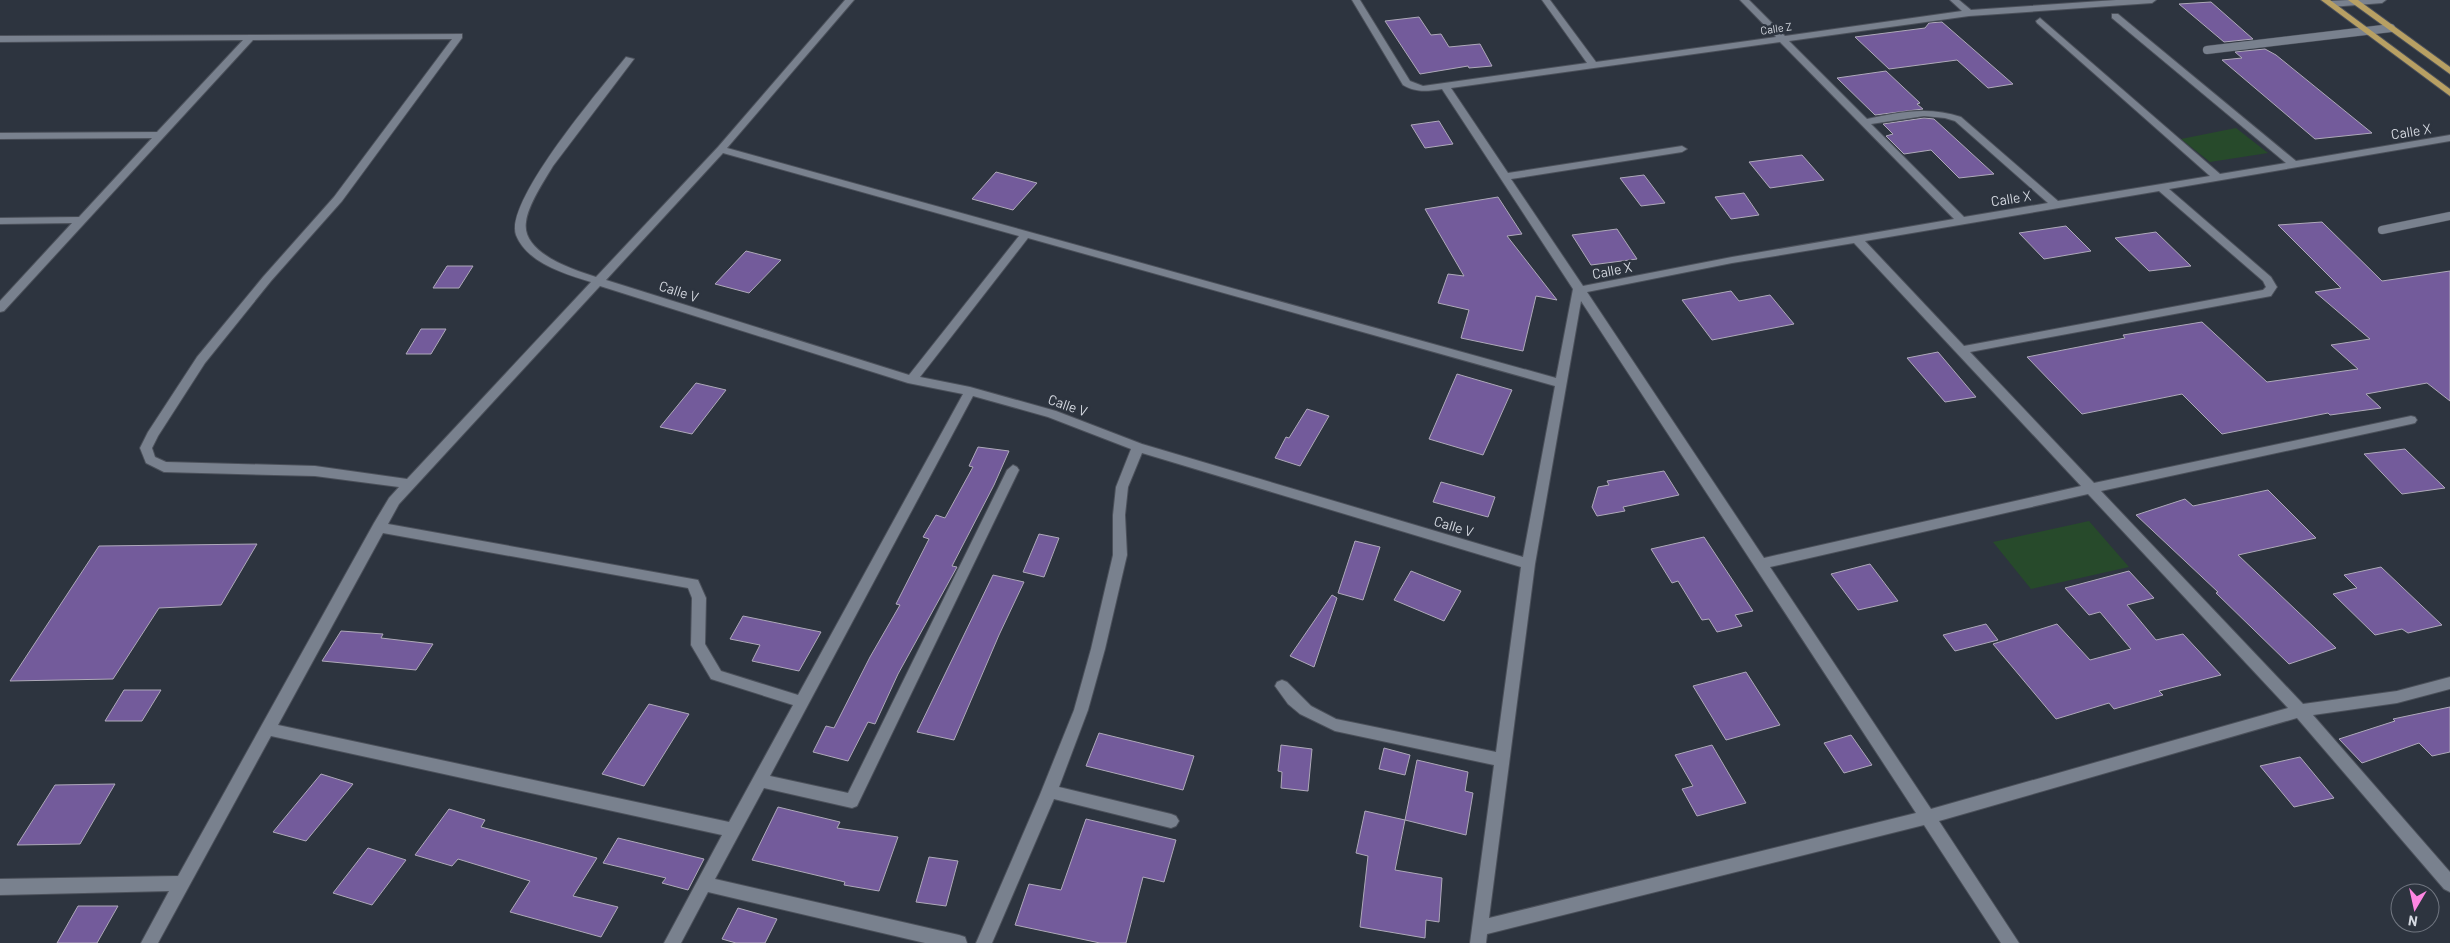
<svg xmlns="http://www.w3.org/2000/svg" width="2450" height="943" viewBox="0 0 2450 943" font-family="Barlow,sans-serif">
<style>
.green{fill:#274a2b}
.building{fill:#735b9b;stroke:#aea9b9}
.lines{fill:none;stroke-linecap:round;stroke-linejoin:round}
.lane-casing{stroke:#4b505a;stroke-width:9}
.street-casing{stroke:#4b505a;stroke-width:2}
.primary-casing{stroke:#4b505a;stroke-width:2}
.lane{stroke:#79818e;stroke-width:8}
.street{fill:#79818e;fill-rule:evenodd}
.primary{fill:#b8a063;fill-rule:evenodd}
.labels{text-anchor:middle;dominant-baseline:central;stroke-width:5;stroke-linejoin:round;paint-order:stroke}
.far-street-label{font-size:11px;fill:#d5d9e1;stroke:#2d343f}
.street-label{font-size:14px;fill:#d5d9e1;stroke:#2d343f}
</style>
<rect width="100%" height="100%" fill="#2d343f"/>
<path class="green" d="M2236 128 2268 153 2210 162 2181 139Z
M2089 521 2129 567 2031 589 1993 542Z"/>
<path class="building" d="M2211 2 2253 39 2224 42 2179 4Z
M1419 17 1431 35 1441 34 1449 47 1480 44 1492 66 1469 68 1468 66 1420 74 1385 21Z
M1942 22 2013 84 1988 88 1957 60 1889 69 1855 37 1925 28 1929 23Z
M2265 49 2276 55 2372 133 2315 139 2222 60 2242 58 2235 52Z
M1886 71 1920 103 1917 104 1923 109 1875 115 1837 78Z
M1924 118 1934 119 1994 174 1959 178 1931 150 1904 154 1886 136 1893 134 1883 124Z
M1439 121 1453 144 1425 148 1411 125Z
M1802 155 1824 180 1770 188 1749 162Z
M996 172 1037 183 1013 210 972 199Z
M1644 175 1665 203 1641 206 1620 178Z
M1744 193 1759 215 1731 219 1715 197Z
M1498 197 1522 234 1507 236 1557 300 1536 296 1523 351 1461 338 1469 310 1438 303 1448 274 1464 276 1425 209Z
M2322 222 2382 281 2450 271V401L2427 383 2366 394 2381 408 2330 415 2328 413 2222 434 2182 394 2082 414 2027 357 2125 338 2123 335 2202 322 2267 382 2358 369 2331 345 2370 339 2315 292 2341 288 2278 225Z
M2066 226 2091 251 2044 259 2019 233Z
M1617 229 1637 259 1591 265 1572 235Z
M2156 232 2191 266 2149 271 2115 238Z
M746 251 781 260 749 293 715 284Z
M447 266H473L459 288H433Z
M1731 291 1739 301 1770 295 1794 324 1712 340 1682 300Z
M421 329H446L431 354H406Z
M1938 352 1976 397 1945 402 1907 358Z
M1457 374 1512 390 1483 455 1429 439Z
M696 383 726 390 692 434 660 427Z
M1307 409 1329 416 1300 466 1275 458 1286 437 1289 438Z
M978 447 1009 451 994 485 952 566 957 567 898 674 875 724 868 722 848 761 813 752 826 726 834 728 870 657 900 605 896 604 929 539 923 537 936 515 945 518 973 467 969 466Z
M2405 449 2445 488 2402 494 2364 454Z
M1664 471 1679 495 1623 507 1625 511 1597 516 1592 507 1598 487 1609 485 1607 481Z
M1441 482 1495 497 1488 517 1433 502Z
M2268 490 2316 538 2238 555 2336 648 2289 664 2216 593 2218 592 2136 515 2185 499 2193 506Z
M1039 534 1059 538 1044 577 1023 572Z
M1704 537 1753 611 1735 615 1742 626 1717 632 1709 619 1702 620 1678 581 1672 583 1651 549Z
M1355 541 1380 547 1363 600 1338 593Z
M257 544 221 605 159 608 113 679 10 681 99 546Z
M1870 564 1898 601 1858 610 1831 574Z
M2381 567 2442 625 2408 633 2402 629 2375 635 2333 594 2357 588 2344 575Z
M1411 571 1461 591 1444 621 1394 600Z
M2129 571 2154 598 2127 605 2156 640 2183 634 2221 675 2159 691 2163 695 2114 709 2109 703 2056 719 1993 644 2057 624 2090 660 2131 649 2100 612 2089 615 2065 588Z
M993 575 1024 582 999 635 954 740 917 732Z
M1332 595 1337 598 1314 667 1290 656Z
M743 616 821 632 799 671 752 661 760 645 730 639Z
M1986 624 1998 640 1955 651 1943 635Z
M341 631 383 634 381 638 433 644 416 670 322 661Z
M1746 672 1780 725 1726 740 1693 686Z
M124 690H161L142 721H105Z
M649 704 689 714 644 786 602 774Z
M2450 707V752L2432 756 2419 743 2362 763 2339 739 2395 721 2393 719Z
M1099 733 1194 756 1183 790 1086 766Z
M1851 735 1872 765 1844 773 1824 743Z
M1281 745 1312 749 1308 791 1281 788 1282 772 1278 771Z
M1712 745 1746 803 1697 816 1682 789 1693 786 1675 755Z
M1384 748 1410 755 1405 775 1379 769Z
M2300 757 2334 798 2294 807 2260 766Z
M1417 760 1468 772 1465 791 1473 793 1466 835 1405 820Z
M321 774 353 784 306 841 273 832Z
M115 784 80 844 17 845 55 785Z
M778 807 840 822 837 828 898 837 879 891 844 885 845 882 752 860Z
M449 809 485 820 481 827 597 858 573 896 618 907 601 937 510 912 530 881 458 859 452 866 415 855Z
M1365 811 1405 820 1395 870 1442 878 1439 922 1426 920 1425 938 1360 927 1368 856 1356 853Z
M1086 819 1176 840 1164 882 1143 877 1126 943H1100L1015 925 1029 884 1061 890Z
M618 838 704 859 688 890 662 883 666 878 603 863Z
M368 848 406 860 372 905 333 893Z
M929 857 958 861 946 906 916 902Z
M78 906H118L97 943H57Z
M738 908 777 919 765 943H736L722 939Z"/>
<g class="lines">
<g class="lane-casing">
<path id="lane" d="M2207 50 2391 28
M2382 230 2450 216"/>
</g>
<g class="street-casing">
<path id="street" d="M845 0H854L727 148 1556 378 1573 289 1442 89C1428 91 1416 93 1403 85L1352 0H1360L1410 81 1423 86 1587 63 1542 0H1550L1596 62 1776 37 1740 0H1749L1785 36 1962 11 1950 0H1959L1971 10 2116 0H2156L2152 3 1969 16 1789 41 1867 119C1899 112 1929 106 1961 117L2058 201 2210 176 2037 23 2036 21 2040 18 2220 174 2286 163 2112 18V14H2118L2296 161 2450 135V141L2169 189 2271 277 2277 287 2271 296 1970 352 2094 483 2411 416 2415 417 2417 420 2415 423 2411 424 2101 491 2303 704 2397 691 2450 677V689L2397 703 2313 715 2450 872V892L2444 889 2297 718 1939 821 2019 943H2001L1924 825 1487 934 1486 943H1470L1494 765 1335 731 1300 714 1288 704 1275 686 1277 682 1282 680 1287 682 1311 706 1336 719 1496 752 1521 567 1142 453 1128 487 1125 515 1127 555 1105 649 1088 710 1059 787 1171 814 1176 816 1179 821 1176 826 1171 828 1054 799 992 943H976L1039 797 1074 710 1091 649 1113 555V515L1116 487 1131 449 1048 417 973 396 770 776 848 793 1007 470 1013 465 1017 467 1019 470 857 806 852 808 764 788 715 879 959 935 965 937 967 943H925L708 892 681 943H664L722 835 271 736 158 943H141L169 891 0 895V879L178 876 374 523 389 498 399 487 315 476 164 472 146 463 140 448 148 432 197 357 263 277 334 197 452 39 253 40 4 311 0 312V301L72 223 0 224V218L79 217 152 138 0 139V133L157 132 243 40 0 42V36L462 34V38L342 201 271 281 205 363 158 436 152 448 155 457 166 462 315 466 407 479 591 282C565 274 527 263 516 235 504 201 603 86 626 57L634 59 553 166C544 181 528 205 526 222 521 253 574 270 596 277L718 147ZM1780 42 1954 219 1732 257 1583 286 1511 179 1682 152 1687 149 1682 146 1508 173 1451 88ZM1924 116 1945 118 1955 121 2048 203 1964 217 1871 124ZM723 153 1019 236 909 375 606 280ZM2159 191 2263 281 2266 287 2263 290 1964 346 1865 241ZM1028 238 1555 386 1523 557 1142 444 1056 411 970 387 920 377ZM1854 243 2081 486 1764 558 1587 292 1732 263ZM600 286 908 383 963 394 798 695 721 671 705 644 706 598 698 580 388 524 399 504ZM1581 301 1916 813 1489 918 1535 564ZM2088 494 2288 708 1931 809 1770 567ZM383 533 688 588 692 598 691 645 711 679 793 705 729 822 278 725Z
M2349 0H2386L2382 3 2331 7 2327 4 2331 1Z"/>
</g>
<g class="primary-casing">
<path id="primary" d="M2321 0H2330L2450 89V96Z
M2348 0H2358L2450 67V74Z"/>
</g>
<use href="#lane" class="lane"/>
<use href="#street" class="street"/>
<use href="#primary" class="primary"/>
</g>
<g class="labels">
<g class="far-street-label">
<text transform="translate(1776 28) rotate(-8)">Calle Z</text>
</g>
<g class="street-label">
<text transform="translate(2411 131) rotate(-9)">Calle X</text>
<text transform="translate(2011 198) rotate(-9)">Calle X</text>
<text transform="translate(1612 270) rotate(-11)">Calle X</text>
<text transform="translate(679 291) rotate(18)">Calle V</text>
<text transform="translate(1068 405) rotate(19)">Calle V</text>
<text transform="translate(1454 526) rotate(17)">Calle V</text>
</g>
</g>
<g transform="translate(2415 908) rotate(189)"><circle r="24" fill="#2d343f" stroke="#707680"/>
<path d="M0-4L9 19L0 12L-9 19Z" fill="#fd86e2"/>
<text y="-8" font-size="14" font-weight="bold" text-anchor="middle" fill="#d5d9e1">N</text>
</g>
</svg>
